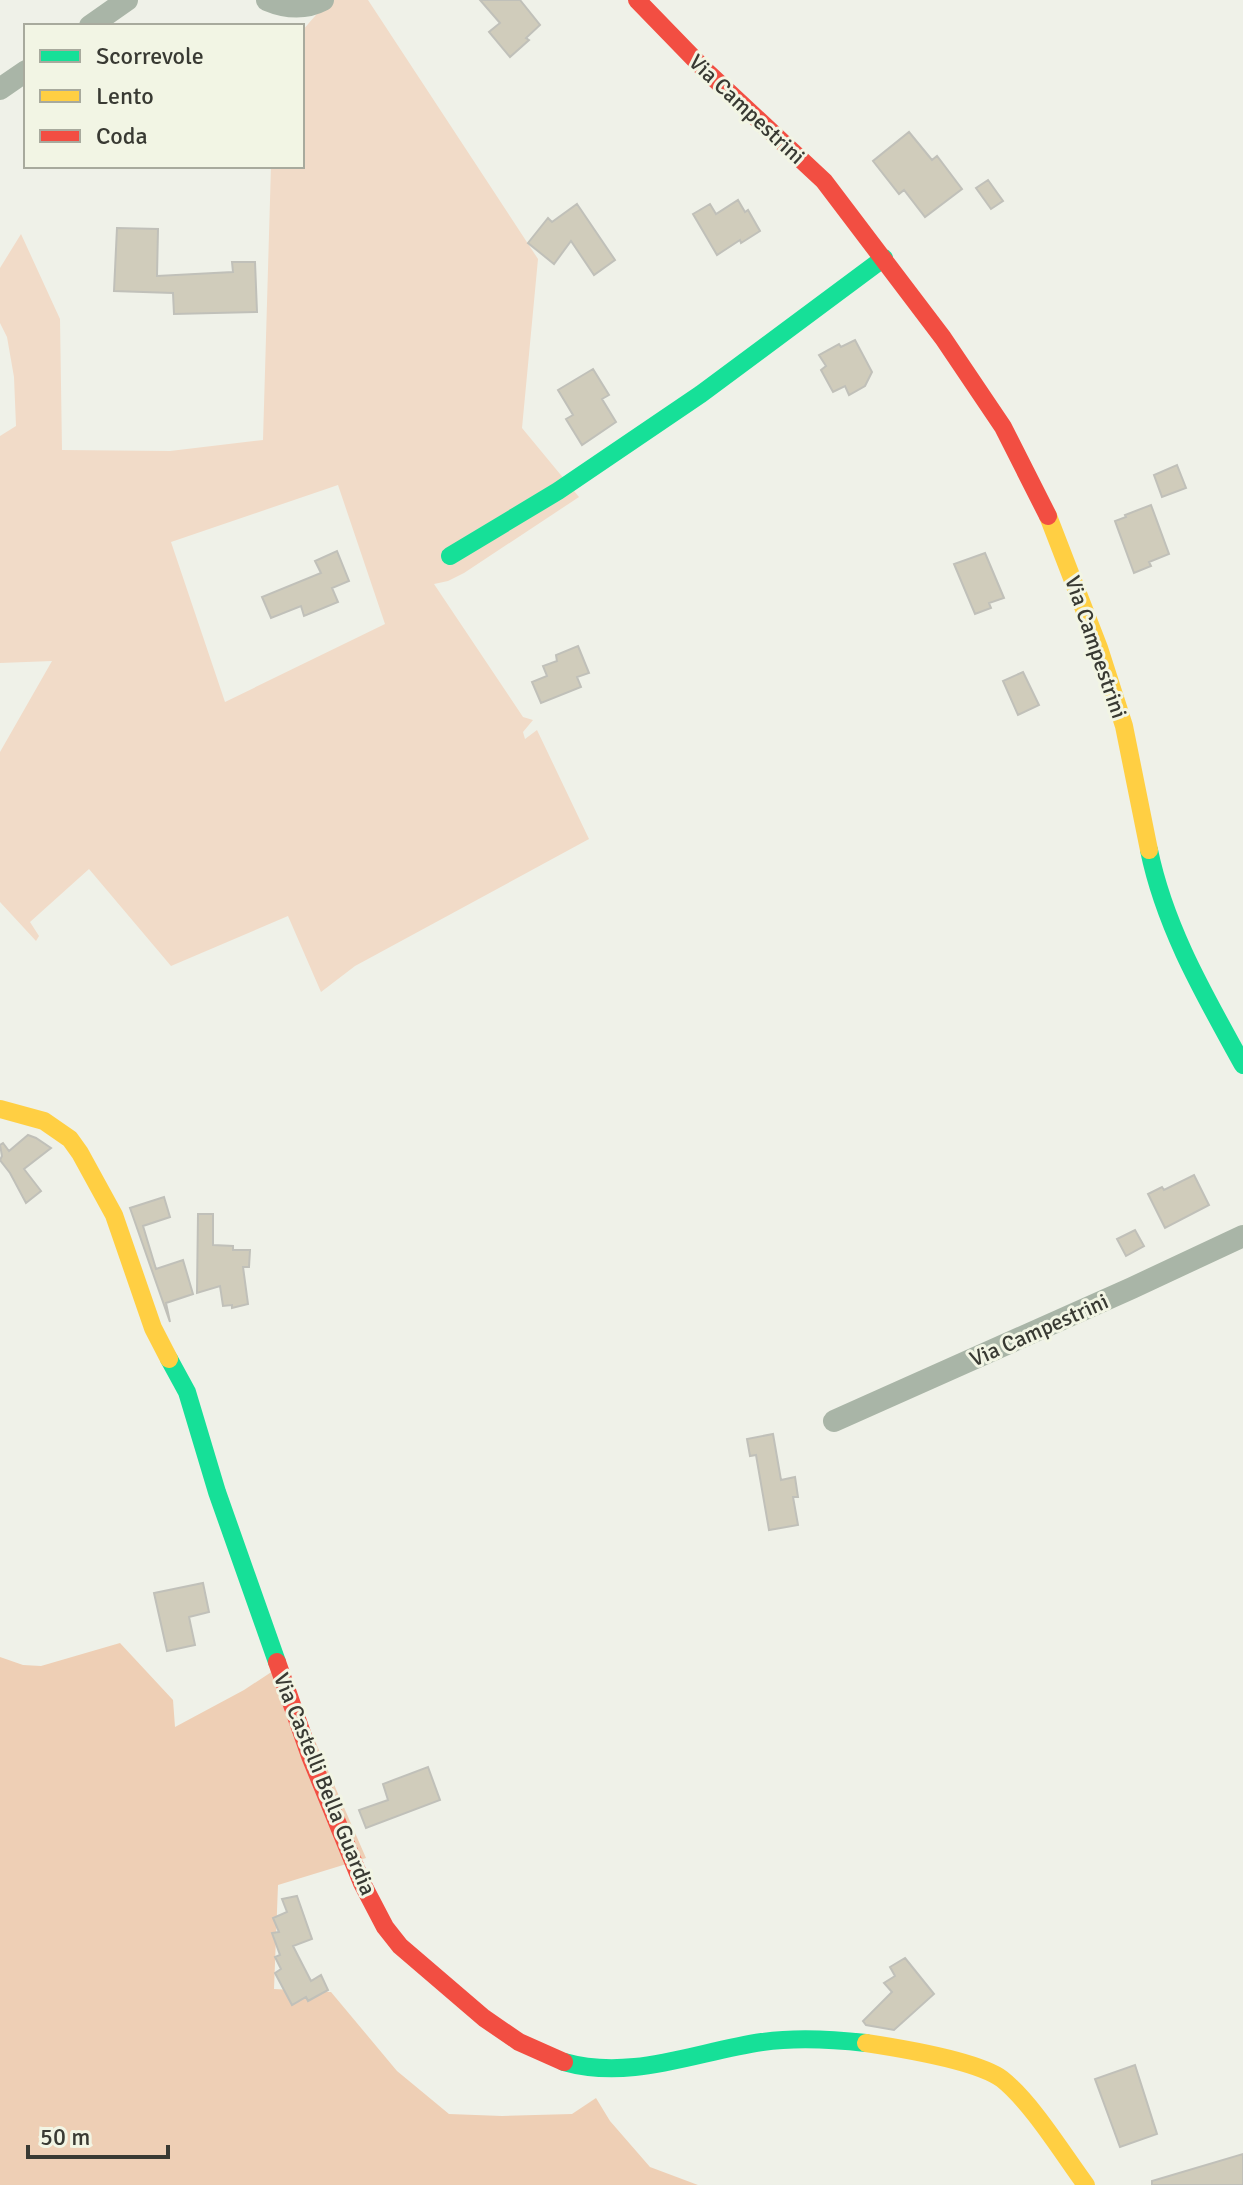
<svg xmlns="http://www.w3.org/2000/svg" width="1243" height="2185" viewBox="0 0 1243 2185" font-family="Signika,sans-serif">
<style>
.green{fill:#f1dbc8;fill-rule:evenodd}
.forest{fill:#eecfb5}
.building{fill:#d0ccbb;stroke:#c0c0b9;stroke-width:2}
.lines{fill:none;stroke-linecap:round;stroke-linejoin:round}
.street{stroke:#a9b5a7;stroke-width:22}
.fast{stroke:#16e098;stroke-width:18}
.slow{stroke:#ffcf43;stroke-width:18}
.jam{stroke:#f24e42;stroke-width:18}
.labels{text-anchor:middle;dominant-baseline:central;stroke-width:6;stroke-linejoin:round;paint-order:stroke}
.street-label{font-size:22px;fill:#393a33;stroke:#f2f5e4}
</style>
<rect width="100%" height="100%" fill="#eff1e8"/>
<path class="green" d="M329 0H368L538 259 522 428 579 497 464 573 448 581 434 584 523 717 533 720 523 732 525 739 537 730 589 839 355 966 321 992 288 916 171 966 89 869 30 922 39 936 36 941 0 902V752L52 661 0 663V436L16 426 14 377 7 337 0 323V268L21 234 60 319 62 450 170 451 263 440 271 166H302V31ZM338 485 385 624 225 702 171 542Z"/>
<path class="forest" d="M120 1643 173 1700 175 1727 244 1690 282 1665 366 1858 278 1885 274 1989 331 1992 397 2071 449 2114 502 2116 572 2114 596 2098 610 2121 650 2167 698 2185H0V1657L23 1665 41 1666Z"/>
<path class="building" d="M480 0H520L540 25 526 38 529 40 510 57 489 32 500 23Z
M909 132 932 160 937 156 962 189 925 217 904 190 899 194 873 161Z
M988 180 1003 201 991 209 976 188Z
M738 200 745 212 748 210 760 231 741 243 740 240 717 255 693 214 710 204 716 214Z
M577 204 615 260 594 275 571 241 554 264 528 243 548 218 552 222Z
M117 228 158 229 157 276 233 272 232 262H255L257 312 174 314 173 293 114 291Z
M855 340 872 372 865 386 849 395 845 386 833 392 821 370 826 366 819 355 839 344 841 347Z
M593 369 609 395 602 399 616 422 582 445 566 419 573 415 558 390Z
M1177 465 1186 488 1162 497 1154 475Z
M1151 505 1169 554 1149 562 1151 566 1134 573 1115 521 1126 517 1125 515Z
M337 551 349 581 332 588 338 602 304 616 301 606 271 618 262 597 321 573 315 561Z
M985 553 1004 598 989 603 991 608 975 614 954 564Z
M578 646 589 673 577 677 581 687 541 703 532 682 547 676 543 666 557 661 556 655Z
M1023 672 1039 705 1018 715 1003 681Z
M28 1135 36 1138 51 1148 24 1169 41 1191 26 1203 10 1173 0 1160 2 1156 0 1145 3 1143 9 1151Z
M1194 1175 1209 1205 1165 1228 1148 1194 1162 1187 1164 1190Z
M164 1197 170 1217 143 1226 156 1269 183 1260 193 1294 166 1303 170 1322 130 1208Z
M198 1214H213V1245L233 1246V1250H250L249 1267H243L248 1304 232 1308V1305L223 1306 220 1286 197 1293Z
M1135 1230 1144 1246 1126 1256 1117 1239Z
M773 1434 781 1480 795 1477 798 1497H793L798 1525 769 1530 756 1455 750 1456 747 1439Z
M203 1583 209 1612 189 1617 195 1645 167 1651 154 1593Z
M428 1767 440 1800 366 1828 359 1810 388 1800 383 1784Z
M297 1896 312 1939 293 1946 311 1981 321 1975 328 1990 308 2001 306 1997 292 2005 275 1973 281 1969 275 1957 280 1955 272 1933 279 1932 273 1918 287 1912 282 1899Z
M905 1958 934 1994 894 2030 866 2025 863 2021 892 1992 884 1983 895 1976 890 1967Z
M1135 2065 1157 2134 1120 2147 1095 2079Z
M1243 2154V2185H1152V2181Z"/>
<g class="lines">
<path class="street" d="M267 0C286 8 304 10 323 0
M90 26 127 0
M0 89 26 71
M834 1421 1132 1288 1243 1236"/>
<path class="fast" d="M450 556 558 491 701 394 884 258
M1149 850C1165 928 1205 996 1243 1065
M169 1359 187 1392 217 1492 277 1662
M564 2062C631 2081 695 2052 762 2042 797 2037 831 2039 866 2043"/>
<path class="slow" d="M1048 516 1099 648 1124 726 1149 850
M0 1109 44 1121 70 1139 80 1153 114 1215 153 1328 169 1359
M866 2043C899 2048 976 2060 1002 2079 1032 2103 1063 2154 1086 2185"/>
<path class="jam" d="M637 0 704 69 824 181 943 338 1003 427 1048 516
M277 1662 310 1756 362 1883 385 1927 400 1946 484 2018 519 2042 564 2062"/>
</g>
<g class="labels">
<g class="street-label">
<text transform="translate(747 109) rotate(43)">Via Campestrini</text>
<text transform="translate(1096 647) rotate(71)">Via Campestrini</text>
<text transform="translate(1039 1330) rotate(-24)">Via Campestrini</text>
<text transform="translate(325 1784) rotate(68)">Via Castelli Bella Guardia</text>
</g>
</g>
<rect x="24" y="24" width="280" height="144" fill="#f2f5e4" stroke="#a8aa9d" stroke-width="2"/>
<rect x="40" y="50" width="40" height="12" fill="#16e098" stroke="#a8aa9d" stroke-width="2"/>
<text x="96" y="64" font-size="24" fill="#393a33">Scorrevole</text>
<rect x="40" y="90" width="40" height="12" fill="#ffcf43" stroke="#a8aa9d" stroke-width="2"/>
<text x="96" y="104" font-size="24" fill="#393a33">Lento</text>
<rect x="40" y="130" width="40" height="12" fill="#f24e42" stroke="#a8aa9d" stroke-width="2"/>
<text x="96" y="144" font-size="24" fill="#393a33">Coda</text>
<path d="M28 2145v12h140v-12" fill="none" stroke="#393a33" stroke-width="4"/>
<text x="40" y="2145" font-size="24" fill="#393a33" stroke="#f2f5e4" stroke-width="6" paint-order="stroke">50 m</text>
</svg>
